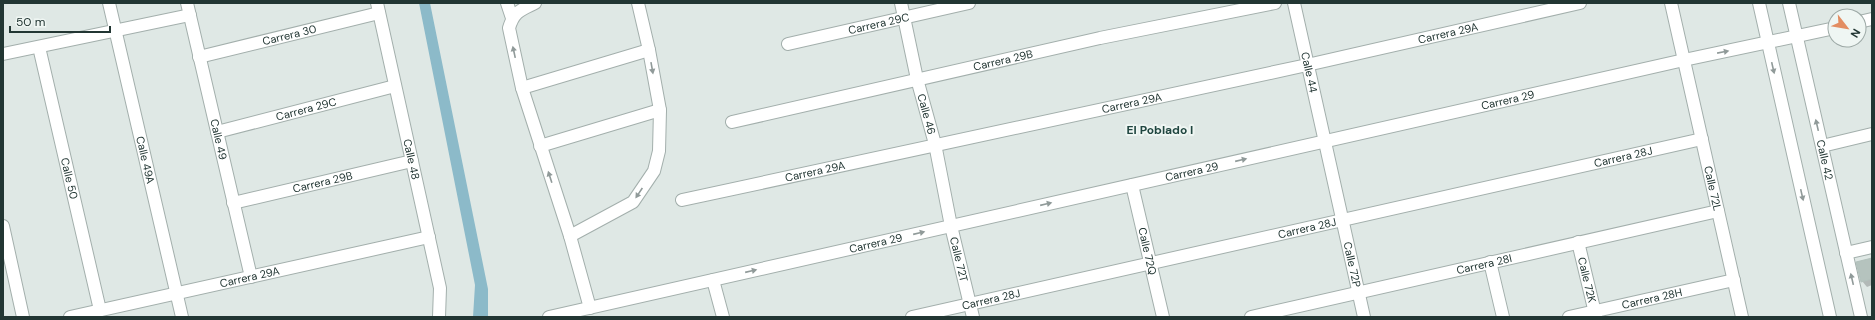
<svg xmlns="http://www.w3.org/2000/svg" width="1875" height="320" viewBox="0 0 1875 320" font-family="'DM Sans',sans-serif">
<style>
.water{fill:#8cbac9}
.shadow{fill:#0003}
.building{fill:#b5c3be;stroke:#b2c1bc}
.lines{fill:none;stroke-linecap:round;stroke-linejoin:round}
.minor-casing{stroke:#a3afac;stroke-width:14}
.minor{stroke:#fff;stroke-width:12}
.oneway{fill:#909a99}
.labels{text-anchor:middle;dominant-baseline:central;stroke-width:4;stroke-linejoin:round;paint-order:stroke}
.street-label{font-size:11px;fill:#223633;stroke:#eff6f3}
.neighbourhood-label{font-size:12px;font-weight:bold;fill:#204640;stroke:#eff6f3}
</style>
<rect width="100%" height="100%" fill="#dfe8e5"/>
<path class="water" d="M419 3H430L488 289V317H473L475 285Z"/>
<path class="shadow" d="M1872 259V285L1867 287 1862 281Z"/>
<path class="building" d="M1872 258V279L1861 282 1856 262Z"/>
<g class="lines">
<g class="minor-casing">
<g id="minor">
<path id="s1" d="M109 3 182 317"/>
<path id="s2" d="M187 3 251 277"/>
<path id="s3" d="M377 3 440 288 439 317"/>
<path d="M507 3 512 18"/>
<path d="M535 3C521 10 514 11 509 28L522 88 570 236 590 308"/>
<path id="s4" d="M901 3 917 79 935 144 951 226 973 317"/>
<path id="s5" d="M1294 3 1364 317"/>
<path id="s6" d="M1671 3 1742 317"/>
<path d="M1759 3 1830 317"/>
<path id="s7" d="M1789 3 1861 317"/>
<path d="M1859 22 1872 19"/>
<path id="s8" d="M788 44 969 3"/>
<path id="s9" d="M39 47 100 310"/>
<path d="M3 54 190 15"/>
<path id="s10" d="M199 57 379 13"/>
<path d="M522 88 649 50"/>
<path id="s11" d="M732 122 1100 38 1275 3"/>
<path id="s12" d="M217 132 395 86"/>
<path d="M540 146 660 110"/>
<path d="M1822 146 1872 134"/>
<path id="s13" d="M1132 185 1163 317"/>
<path id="s14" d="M682 200 1307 65 1580 3"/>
<path id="s15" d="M233 203 412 161"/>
<path d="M3 226 23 317"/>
<path d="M570 236 633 202 654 171 659 151 660 110 649 50 638 3"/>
<path id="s16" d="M1578 242 1596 317"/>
<path d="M1846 253 1872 247"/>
<path d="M1490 262 1503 317"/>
<path d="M713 280 723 317"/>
<path id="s17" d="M70 317 429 237"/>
<path id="s18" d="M549 317 1684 60 1835 28"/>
<path id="s19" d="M912 317 1702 139"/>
<path id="s20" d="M1251 317 1718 211"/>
<path id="s21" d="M1569 317 1734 280"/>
</g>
</g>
<use href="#minor" class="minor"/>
</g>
<defs><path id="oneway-solid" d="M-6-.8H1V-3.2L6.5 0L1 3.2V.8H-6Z"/></defs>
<g class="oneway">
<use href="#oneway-solid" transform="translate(514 52) rotate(-102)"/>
<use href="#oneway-solid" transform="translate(1723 52) rotate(-11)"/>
<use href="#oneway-solid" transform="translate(652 68) rotate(80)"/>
<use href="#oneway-solid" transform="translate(1773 68) rotate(77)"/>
<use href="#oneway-solid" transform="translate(1817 125) rotate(-103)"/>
<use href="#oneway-solid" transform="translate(1241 160) rotate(-13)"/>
<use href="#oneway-solid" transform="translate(550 177) rotate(-108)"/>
<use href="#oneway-solid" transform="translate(639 193) rotate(124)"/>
<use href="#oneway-solid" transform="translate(1802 195) rotate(77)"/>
<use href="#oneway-solid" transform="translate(1046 204) rotate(-13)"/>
<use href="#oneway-solid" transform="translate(919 233) rotate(-13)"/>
<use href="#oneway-solid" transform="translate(751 271) rotate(-13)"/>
<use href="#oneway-solid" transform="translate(1852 279) rotate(-103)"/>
</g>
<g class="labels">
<g class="street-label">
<text stroke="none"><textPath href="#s8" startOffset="93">Carrera 29C</textPath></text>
<text stroke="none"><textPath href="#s14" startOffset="784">Carrera 29A</textPath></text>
<text stroke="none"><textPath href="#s10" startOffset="93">Carrera 30</textPath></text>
<text stroke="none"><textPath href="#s11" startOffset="278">Carrera 29B</textPath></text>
<text stroke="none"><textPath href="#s5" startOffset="71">Calle 44</textPath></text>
<text stroke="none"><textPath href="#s18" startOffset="983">Carrera 29</textPath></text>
<text stroke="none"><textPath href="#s14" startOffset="460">Carrera 29A</textPath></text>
<text stroke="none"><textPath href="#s12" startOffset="92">Carrera 29C</textPath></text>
<text stroke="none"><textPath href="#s4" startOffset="114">Calle 46</textPath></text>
<text stroke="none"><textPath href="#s2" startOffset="140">Calle 49</textPath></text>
<text stroke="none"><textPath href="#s19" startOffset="729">Carrera 28J</textPath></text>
<text stroke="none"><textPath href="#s1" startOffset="161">Calle 49A</textPath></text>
<text stroke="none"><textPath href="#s3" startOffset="160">Calle 48</textPath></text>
<text stroke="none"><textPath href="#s7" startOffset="161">Calle 42</textPath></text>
<text stroke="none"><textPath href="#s14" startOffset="136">Carrera 29A</textPath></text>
<text stroke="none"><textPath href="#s18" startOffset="659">Carrera 29</textPath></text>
<text stroke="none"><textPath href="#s9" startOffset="135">Calle 50</textPath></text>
<text stroke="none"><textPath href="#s15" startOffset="92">Carrera 29B</textPath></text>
<text stroke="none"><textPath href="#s6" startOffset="190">Calle 72L</textPath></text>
<text stroke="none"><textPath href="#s19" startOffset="405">Carrera 28J</textPath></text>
<text stroke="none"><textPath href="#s18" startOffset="335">Carrera 29</textPath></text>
<text stroke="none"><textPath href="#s13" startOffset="68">Calle 72Q</textPath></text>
<text stroke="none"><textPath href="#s4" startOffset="263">Calle 72T</textPath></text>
<text stroke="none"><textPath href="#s20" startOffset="239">Carrera 28I</textPath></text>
<text stroke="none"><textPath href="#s5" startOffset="268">Calle 72P</textPath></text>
<text stroke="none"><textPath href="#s17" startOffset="184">Carrera 29A</textPath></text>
<text stroke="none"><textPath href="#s16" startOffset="39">Calle 72K</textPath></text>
<text stroke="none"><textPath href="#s19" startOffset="81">Carrera 28J</textPath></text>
<text stroke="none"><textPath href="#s21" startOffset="85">Carrera 28H</textPath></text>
</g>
<g class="neighbourhood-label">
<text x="1160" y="130">El Poblado I</text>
</g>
</g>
<rect width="1875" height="320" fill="none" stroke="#223633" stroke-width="8"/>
<g transform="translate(1847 28) rotate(121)"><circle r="19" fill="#eff6f3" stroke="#9da9a6"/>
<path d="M0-3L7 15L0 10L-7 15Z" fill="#e38d62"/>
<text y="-6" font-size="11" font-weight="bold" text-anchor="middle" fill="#223633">N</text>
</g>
<path d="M10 26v6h100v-6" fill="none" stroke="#223633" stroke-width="2"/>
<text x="16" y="26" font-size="12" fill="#223633" stroke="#eff6f3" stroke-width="3" paint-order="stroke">50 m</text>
</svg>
